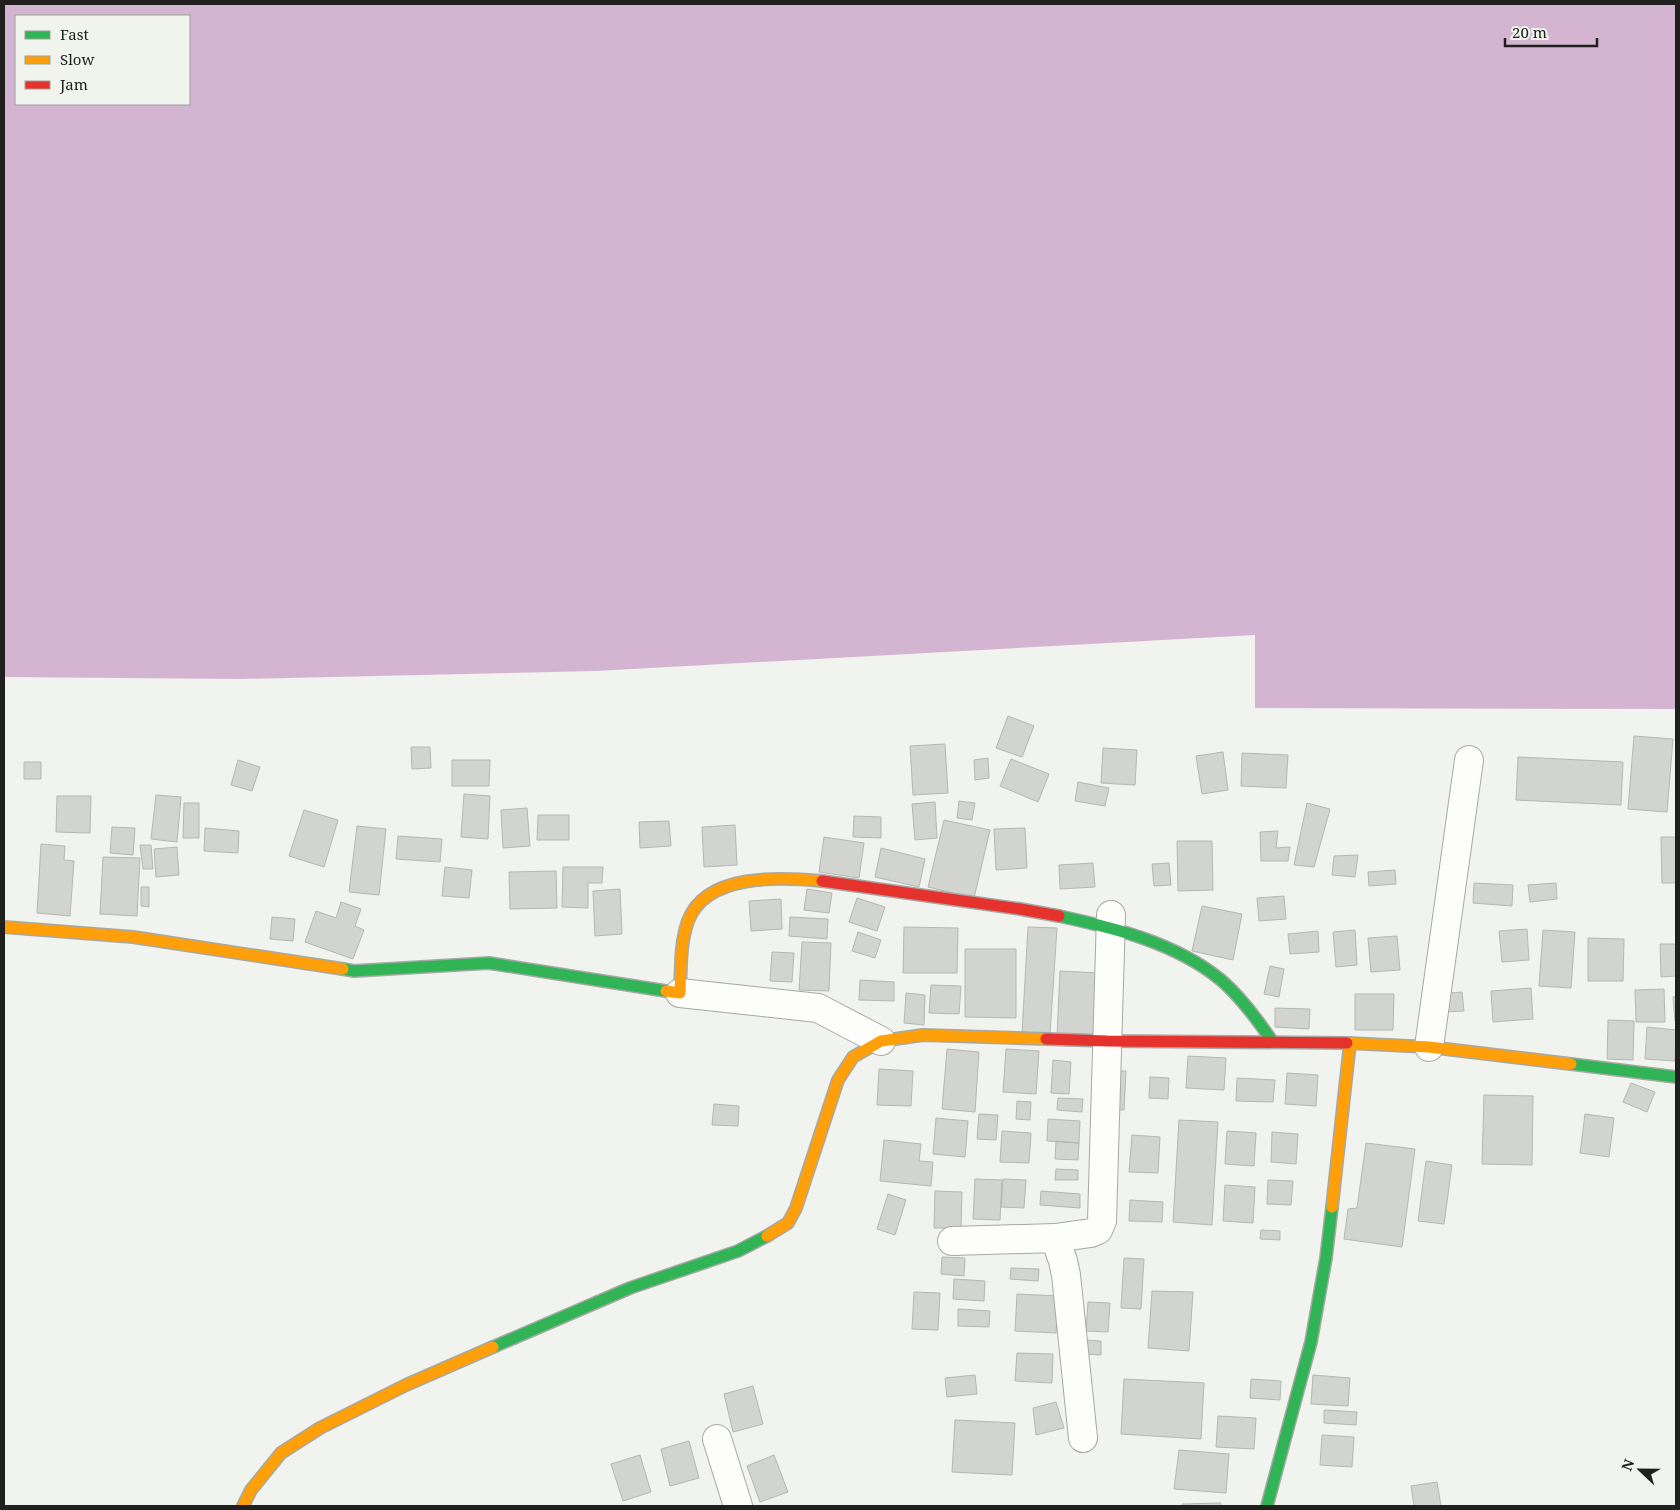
<svg xmlns="http://www.w3.org/2000/svg" width="1680" height="1510" viewBox="0 0 1680 1510" font-family="'Noto Serif',serif">
<style>
.water{fill:#d4b5d1;fill-rule:evenodd}
.building{fill:#d2d4d0;stroke:#b5b7b3}
.lines{fill:none;stroke-linecap:round;stroke-linejoin:round}
.street-casing{stroke:#a6a8a5;stroke-width:30}
.fast-casing{stroke:#a6a8a5;stroke-width:14}
.slow-casing{stroke:#a6a8a5;stroke-width:14}
.jam-casing{stroke:#a6a8a5;stroke-width:14}
.street{stroke:#fdfdfc;stroke-width:28}
.fast{stroke:#30b455;stroke-width:11}
.slow{stroke:#ff9f0a;stroke-width:11}
.jam{stroke:#e5322d;stroke-width:11}
</style>
<rect width="100%" height="100%" fill="#f0f3ee"/>
<path class="water" d="M4 4H1676V709L1255 708V635L596 671 238 679 4 677ZM16 16H189V104H16Z"/>
<path class="building" d="M1008 716 1034 726 1022 757 996 748Z
M1634 736 1673 739 1667 812 1628 809Z
M945 744 948 793 913 795 910 746Z
M411 747H430L431 768 412 769Z
M1103 748 1137 750 1135 785 1101 783Z
M1223 752 1228 790 1202 794 1196 756Z
M1242 753 1288 755 1286 788 1241 786Z
M1518 757 1623 762 1621 805 1516 800Z
M988 758 989 778 975 780 974 760Z
M1011 759 1049 774 1038 802 1000 786Z
M238 760 260 767 252 791 231 785Z
M452 760H490L489 786H452Z
M24 762H41V779H24Z
M1078 782 1109 788 1105 806 1075 801Z
M464 794 490 796 488 839 461 837Z
M156 795 181 797 177 842 151 839Z
M57 796H91L90 833 56 832Z
M959 801 975 803 972 820 957 818Z
M935 802 937 838 915 840 912 804Z
M184 803H199V838H183Z
M1307 803 1330 809 1314 867 1294 865Z
M527 808 530 846 503 848 501 810Z
M304 810 338 820 324 867 289 856Z
M538 815H569V840H537Z
M854 816 881 817V838L853 837Z
M944 820 990 830 974 898 928 887Z
M669 821 671 846 640 848 639 822Z
M735 825 737 865 704 867 702 827Z
M357 826 386 829 379 895 349 892Z
M112 827 135 828 133 855 110 853Z
M205 828 239 831 238 853 204 851Z
M1025 828 1027 868 996 870 994 829Z
M1278 831 1276 848 1290 847 1288 861H1261L1260 832Z
M398 836 442 839 440 862 396 859Z
M824 837 864 843 859 878 819 872Z
M1661 837H1676V883H1662Z
M1177 841H1212L1213 890 1178 891Z
M41 844 65 846 64 860 74 861 70 916 37 913Z
M140 845H151L153 869H143Z
M177 847 179 875 156 877 154 849Z
M881 848 925 859 919 887 875 877Z
M1358 855 1355 877 1332 875 1334 856Z
M103 857 140 858 137 916 100 914Z
M1093 863 1095 887 1060 889 1059 865Z
M1169 863 1171 885 1154 886 1152 864Z
M445 867 472 870 469 898 442 896Z
M563 867H603L602 883H588V908L562 907Z
M1395 870 1396 884 1369 886 1368 872Z
M556 871 557 908 510 909 509 872Z
M1474 883 1513 885 1512 906 1473 903Z
M1556 883 1557 899 1530 902 1528 885Z
M141 887H149V907L141 906Z
M620 889 622 934 595 936 593 891Z
M807 889 832 893 829 913 804 910Z
M1284 896 1286 919 1259 921 1257 898Z
M857 898 885 907 877 931 849 922Z
M781 899 782 929 751 931 749 901Z
M341 902 361 909 355 926 364 930 353 959 305 942 316 911 336 918Z
M1202 906 1242 914 1233 960 1192 951Z
M272 917 295 919 293 941 270 939Z
M790 917 828 919 827 939 789 936Z
M904 927 958 928 957 973H903Z
M1028 927 1057 928 1050 1034 1022 1033Z
M1527 929 1529 960 1502 962 1499 931Z
M1355 930 1357 965 1336 967 1333 932Z
M1543 930 1575 932 1571 988 1539 986Z
M1318 931 1319 952 1290 954 1288 934Z
M858 932 881 940 875 958 852 951Z
M1397 936 1400 970 1371 972 1368 938Z
M1588 938 1624 939 1623 981H1588Z
M802 942 831 943 829 991 799 990Z
M1660 944H1676V976L1661 977Z
M965 949H1016V1018L965 1017Z
M772 952 794 953 792 982 770 981Z
M1270 966 1284 969 1279 997 1264 994Z
M1060 971 1100 973 1098 1038 1057 1036Z
M860 980 894 982V1001L859 1000Z
M931 985 961 986 959 1014 929 1013Z
M1531 988 1533 1019 1493 1022 1491 991Z
M1664 989 1665 1022H1636L1635 990Z
M1462 992 1464 1011 1441 1012 1440 994Z
M906 993 925 995 924 1025 904 1023Z
M1355 994H1394L1393 1030H1355Z
M1676 996V1021H1675L1673 997Z
M1275 1008 1310 1009 1309 1029 1275 1027Z
M1608 1020 1634 1021 1633 1060 1607 1059Z
M1647 1027 1676 1030 1675 1061 1645 1059Z
M947 1049 979 1052 975 1112 942 1109Z
M1006 1049 1039 1051 1036 1094 1003 1092Z
M1188 1056 1226 1058 1224 1090 1186 1088Z
M1053 1060 1071 1062 1069 1094 1051 1093Z
M879 1069 913 1071 911 1106 877 1105Z
M1111 1071H1126L1124 1110H1108Z
M1287 1073 1318 1075 1316 1106 1285 1104Z
M1150 1077 1169 1078 1168 1099 1149 1098Z
M1237 1078 1275 1080 1273 1102 1236 1101Z
M1631 1083 1655 1092 1647 1112 1623 1102Z
M1484 1095 1533 1096 1532 1165 1482 1164Z
M1058 1098 1083 1099 1082 1112 1057 1110Z
M1017 1101 1031 1102 1030 1120 1016 1119Z
M714 1104 739 1106 738 1126 712 1125Z
M979 1114 998 1115 996 1140 977 1139Z
M1585 1114 1614 1118 1609 1157 1580 1153Z
M936 1118 968 1121 965 1157 933 1154Z
M1048 1119 1080 1121 1079 1143 1047 1141Z
M1179 1120 1218 1122 1212 1225 1173 1222Z
M1002 1131 1031 1133 1029 1163 1000 1162Z
M1227 1131 1256 1133 1254 1166 1225 1164Z
M1272 1132 1298 1134 1296 1164 1271 1162Z
M1132 1135 1160 1137 1158 1173 1129 1172Z
M884 1140 921 1144 919 1161 933 1162 931 1186 880 1181Z
M1056 1141 1079 1143 1078 1160 1055 1159Z
M1366 1143 1415 1149 1402 1247 1344 1239 1348 1209 1357 1208Z
M1426 1161 1452 1165 1444 1224 1418 1221Z
M1056 1169 1078 1170V1180H1055Z
M975 1179 1002 1180 1000 1220 973 1219Z
M1003 1179 1026 1180 1024 1208 1001 1207Z
M1268 1180 1293 1181 1291 1205 1267 1204Z
M1225 1185 1255 1187 1253 1223 1223 1221Z
M935 1191 962 1192 961 1228H934Z
M1041 1191 1080 1194V1208L1040 1205Z
M888 1194 906 1200 895 1235 877 1229Z
M1130 1200 1163 1202 1162 1222 1129 1221Z
M1261 1230 1280 1231V1240L1260 1239Z
M942 1257 965 1258 964 1276 941 1274Z
M1124 1258 1144 1259 1141 1309 1121 1308Z
M1011 1268 1039 1269 1038 1281 1010 1279Z
M954 1279 985 1281 984 1301 953 1299Z
M1152 1291 1193 1292 1189 1351 1148 1348Z
M914 1292 940 1293 938 1330 912 1329Z
M1017 1294 1059 1296 1056 1333 1015 1331Z
M1088 1302 1110 1303 1108 1332 1086 1331Z
M958 1309 990 1311 989 1327 958 1326Z
M1081 1340 1101 1341V1355L1081 1354Z
M1017 1353 1053 1354 1052 1383 1015 1381Z
M975 1375 977 1394 947 1397 945 1378Z
M1313 1375 1350 1378 1348 1406 1311 1404Z
M1124 1379 1204 1383 1201 1439 1121 1434Z
M1251 1379 1281 1381 1280 1400 1250 1398Z
M753 1386 763 1424 733 1432 724 1394Z
M1056 1402 1064 1428 1036 1435 1033 1408Z
M1324 1410 1357 1412 1356 1425 1324 1423Z
M1218 1416 1256 1418 1254 1449 1216 1447Z
M955 1420 1015 1423 1012 1475 952 1472Z
M1322 1435 1354 1437 1352 1467 1320 1465Z
M689 1441 699 1478 670 1486 661 1449Z
M1179 1450 1229 1454 1226 1493 1174 1489Z
M640 1455 651 1492 623 1501 611 1464Z
M774 1455 788 1492 760 1502 747 1466Z
M1437 1482 1441 1506H1414L1411 1486Z
M1221 1503V1506H1182V1504Z"/>
<g class="lines">
<g class="street-casing">
<path id="street" d="M680 993 818 1008 881 1041
M1429 1047 1469 760
M1055 1238 1063 1261 1066 1275 1083 1438
M952 1241 1055 1238 1091 1233 1098 1230 1102 1221 1111 915
M717 1439 738 1506"/>
</g>
<g class="fast-casing">
<path id="fast" d="M1059 916C1115 928 1176 943 1221 980 1241 997 1257 1019 1272 1041
M343 969 354 971 489 963 666 991
M1571 1064 1676 1077
M493 1347 630 1288 738 1251 767 1236
M1267 1506 1311 1342 1326 1258 1332 1207"/>
</g>
<g class="slow-casing">
<path id="slow" d="M4 927 133 937 343 969
M666 991 680 993C681 969 680 943 688 921 706 873 780 877 822 881
M1347 1043 1429 1047 1571 1064
M1332 1207 1350 1043
M767 1236 788 1223 796 1208 838 1080 853 1057 881 1041 923 1035 1046 1039
M243 1506 251 1490 281 1453 320 1428 406 1385 493 1347"/>
</g>
<g class="jam-casing">
<path id="jam" d="M822 881 1020 909 1059 916
M1046 1039 1107 1041 1347 1043"/>
</g>
<use href="#street" class="street"/>
<use href="#fast" class="fast"/>
<use href="#slow" class="slow"/>
<use href="#jam" class="jam"/>
</g>
<rect width="1680" height="1510" fill="none" stroke="#20211f" stroke-width="10"/>
<rect x="15" y="15" width="175" height="90" fill="#f0f4ed" stroke="#9da09b"/>
<rect x="25" y="31" width="25" height="8" fill="#30b455" stroke="#9da09b"/>
<text x="60" y="40" font-size="15" fill="#20211f">Fast</text>
<rect x="25" y="56" width="25" height="8" fill="#ff9f0a" stroke="#9da09b"/>
<text x="60" y="65" font-size="15" fill="#20211f">Slow</text>
<rect x="25" y="81" width="25" height="8" fill="#e5322d" stroke="#9da09b"/>
<text x="60" y="90" font-size="15" fill="#20211f">Jam</text>
<g transform="translate(1640 1470) rotate(292)" stroke="#f0f4ed" stroke-width="4" paint-order="stroke">
<path d="M0-4L9 19L0 12L-9 19Z" fill="#20211f"/>
<text y="-8" font-size="14" font-weight="bold" text-anchor="middle" fill="#20211f">N</text>
</g>
<path d="M1505 38v8h92v-8" fill="none" stroke="#20211f" stroke-width="2.5"/>
<text x="1512" y="38" font-size="15" fill="#20211f" stroke="#f0f4ed" stroke-width="4" paint-order="stroke">20 m</text>
</svg>
